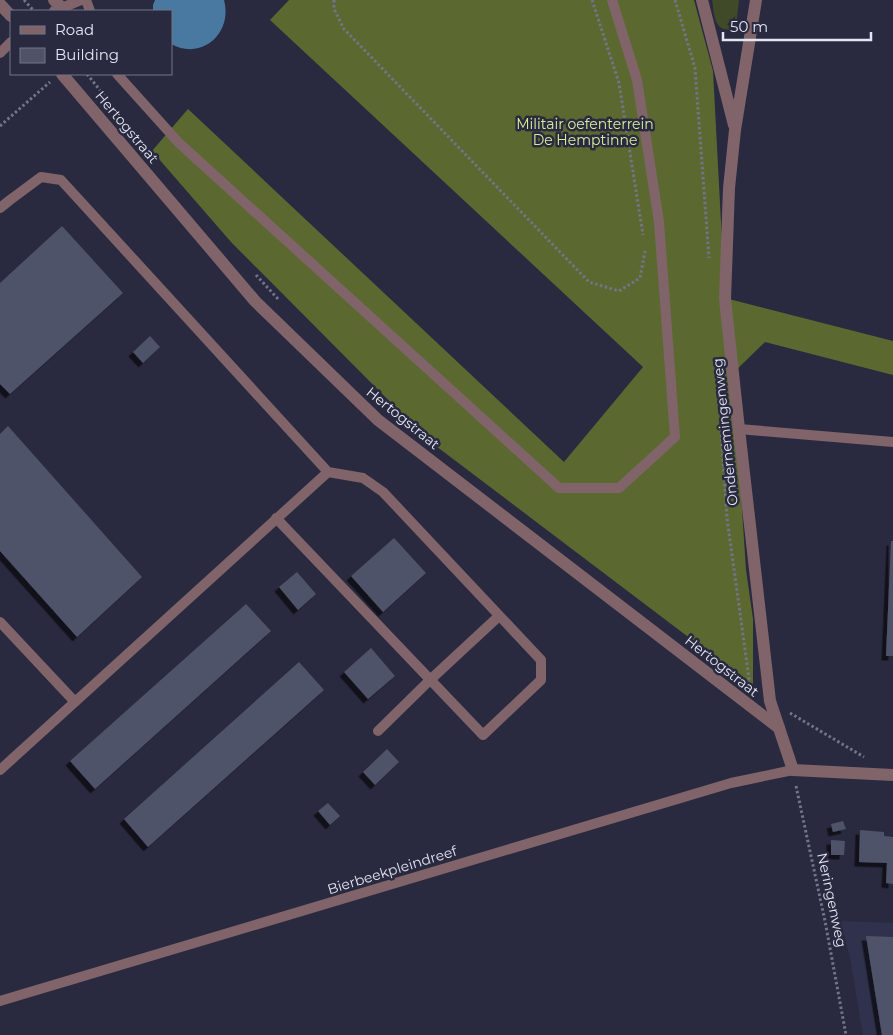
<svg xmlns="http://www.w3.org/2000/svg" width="893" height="1035" viewBox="0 0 893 1035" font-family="Montserrat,sans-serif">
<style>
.built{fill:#30324d}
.green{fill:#404928}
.forest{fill:#5b6931}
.water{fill:#4979a1}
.building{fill:#505269;filter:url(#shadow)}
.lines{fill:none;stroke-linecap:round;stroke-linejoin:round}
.path{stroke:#737487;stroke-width:3;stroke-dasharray:2.5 2.5;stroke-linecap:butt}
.service{stroke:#80646a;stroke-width:10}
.minor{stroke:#80646a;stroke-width:12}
.tertiary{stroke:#80646a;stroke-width:12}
.labels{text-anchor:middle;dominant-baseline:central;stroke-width:5;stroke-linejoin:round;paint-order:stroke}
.park-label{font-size:14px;fill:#d8ef9a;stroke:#292a3f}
.street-label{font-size:14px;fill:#e3e5f3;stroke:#292a3f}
</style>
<defs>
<filter id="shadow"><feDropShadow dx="-4.5" dy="4.5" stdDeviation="0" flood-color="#0009"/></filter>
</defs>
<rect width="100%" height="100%" fill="#292a3f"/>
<path class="built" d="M840 921 893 923V1035H863L850 957Z"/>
<path class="green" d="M712 0H739L736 27C732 30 729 30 724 29 713 26 714 9 712 0Z"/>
<path class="forest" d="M289 0H694L713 71 725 298 893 341V375L765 342 733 373 746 570 753 619V686L428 440 231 242 152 151 188 109 564 462 643 367 270 20Z"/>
<path class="water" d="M155 0H224C233 33 202 61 171 44V11H153V5Z"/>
<path class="building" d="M62 226 123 293 10 394 0 384V283Z
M150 336 160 347 143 363 133 352Z
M8 426 142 577 77 637 0 551V434Z
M394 538 426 573 383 612 351 576Z
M891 541H893V656H886Z
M297 572 316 594 298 610 279 587Z
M246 604 271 631 95 789 70 761Z
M371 648 395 676 368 699 344 672Z
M299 662 324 690 148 847 124 819Z
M387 749 399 762 375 785 363 772Z
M328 803 340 816 330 825 318 811Z
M843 821 846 829 833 832 831 824Z
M860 830 884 832V836L893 837V884L886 883 887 863 859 862Z
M831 840 845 841 844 855H831Z
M866 936 893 937V1035H882Z"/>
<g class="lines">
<path class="path" d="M24 0 34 11
M334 0V9L344 29 589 282 619 291 640 278 645 251
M592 0 619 83 643 235
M675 0 695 68 709 258
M87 74 107 99
M0 126 50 82
M256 275 279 300
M721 429 727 518 750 686
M790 713 864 757
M796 786 825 921 846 1035"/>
<path class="service" d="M86 0 90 11
M54 11 81 0
M0 53 11 42
M117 74 179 143 559 488H619L675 437 659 222 637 80 612 0
M0 208 10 200 41 177 61 180 328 472 0 770
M739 429 893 442
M276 518 483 735 541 680V660L383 492 363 478 328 472
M0 622 75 702
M378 731 430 680 499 616
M0 1001 731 783 793 770"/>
<path class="minor" d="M54 0 62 8
M702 0 734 125
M756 0 735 130 729 188 725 299 739 429 770 701 779 728"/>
<path class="tertiary" d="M0 4 11 16
M62 74 255 301 378 420 779 728 793 770 893 775"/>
</g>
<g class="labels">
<g class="park-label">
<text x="585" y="124">Militair oefenterrein<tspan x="585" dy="16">De Hemptinne</tspan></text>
</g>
<g class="street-label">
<text transform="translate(127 127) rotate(50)">Hertogstraat</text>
<text transform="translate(403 418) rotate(39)">Hertogstraat</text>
<text transform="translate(725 432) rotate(-96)">Ondernemingenweg</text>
<text transform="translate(722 666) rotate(38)">Hertogstraat</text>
<text transform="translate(392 870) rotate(-17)">Bierbeekpleindreef</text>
<text transform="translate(832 900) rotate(78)">Neringenweg</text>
</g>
</g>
<rect x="10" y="10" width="162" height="65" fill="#292a3f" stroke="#737587"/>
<rect x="20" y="26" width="25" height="8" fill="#80646a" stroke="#737587"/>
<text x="55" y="35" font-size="15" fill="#e3e5f3">Road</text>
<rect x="20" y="48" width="25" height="15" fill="#505269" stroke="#737587"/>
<text x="55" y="60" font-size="15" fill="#e3e5f3">Building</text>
<path d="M723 32v8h148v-8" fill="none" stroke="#e3e5f3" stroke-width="2.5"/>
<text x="730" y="32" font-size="15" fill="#e3e5f3" stroke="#292a3f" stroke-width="4" paint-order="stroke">50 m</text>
</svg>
